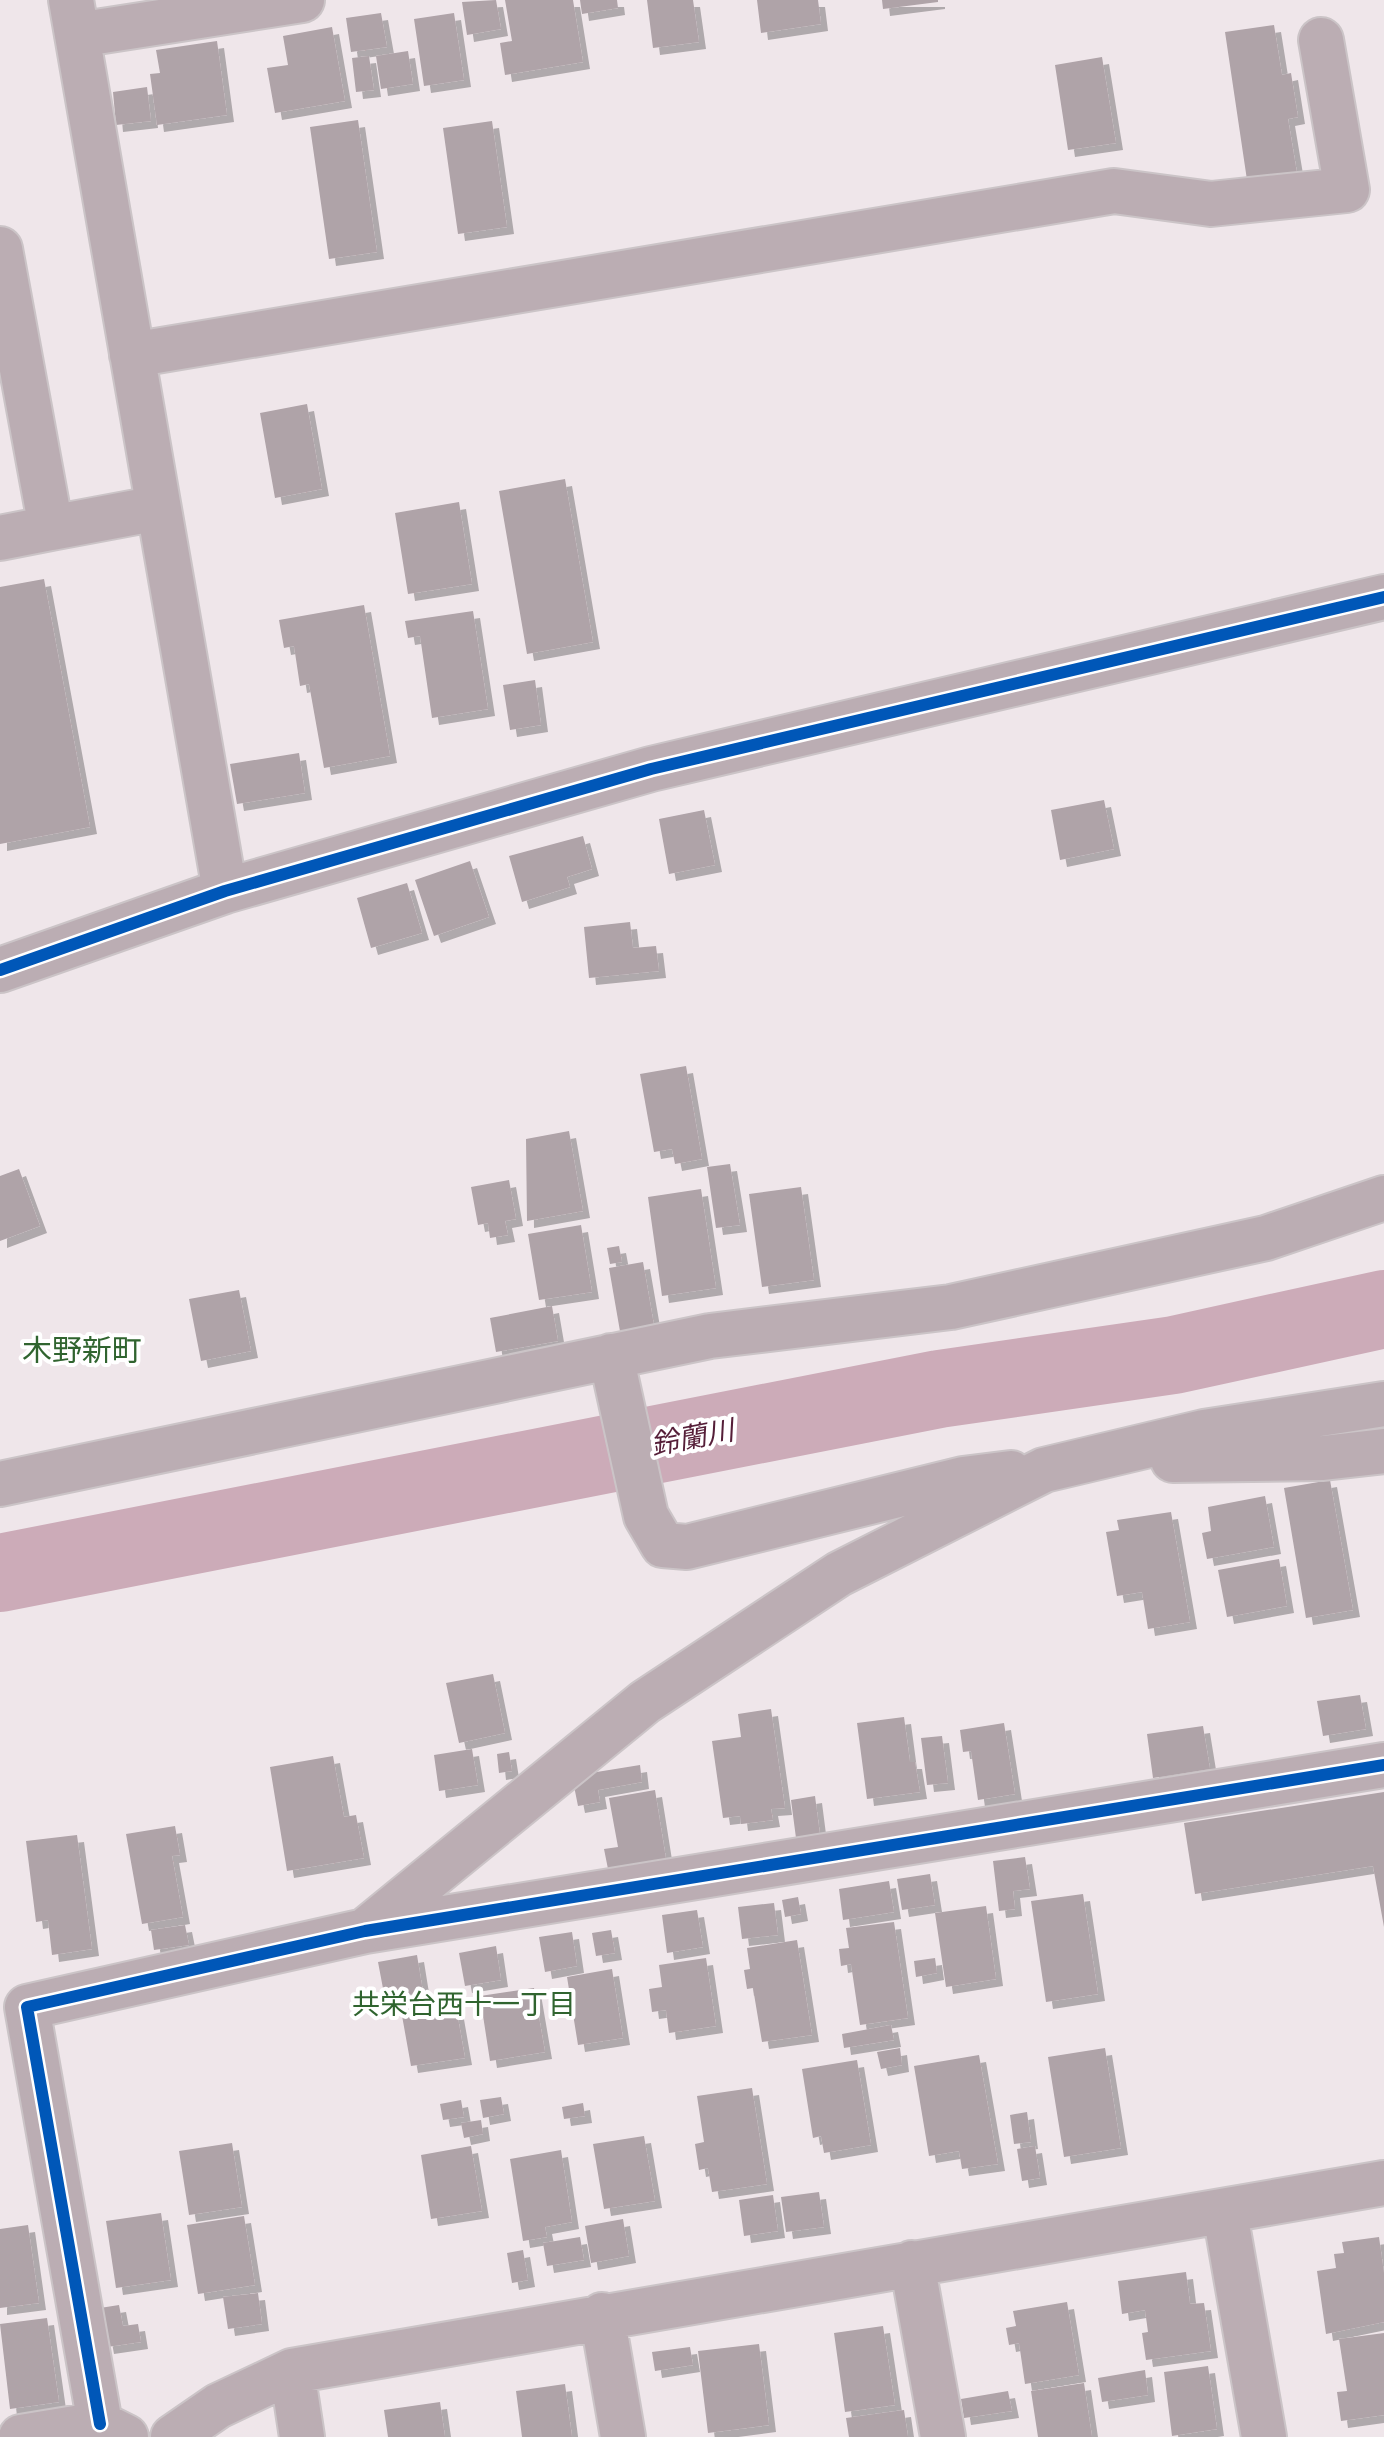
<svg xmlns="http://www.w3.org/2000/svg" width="1384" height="2437" viewBox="0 0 1384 2437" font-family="Montserrat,'Noto Sans JP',sans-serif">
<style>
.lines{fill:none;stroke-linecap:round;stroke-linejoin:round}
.river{stroke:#ccabb8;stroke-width:78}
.building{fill:#afa3a8;filter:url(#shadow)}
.minor-casing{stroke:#cbc4c7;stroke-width:48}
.minor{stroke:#bbadb3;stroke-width:44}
.cycleway-casing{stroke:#fff;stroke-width:17}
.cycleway{stroke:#0057b8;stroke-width:12}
.labels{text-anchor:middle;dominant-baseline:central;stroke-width:8;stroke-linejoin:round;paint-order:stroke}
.water-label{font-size:28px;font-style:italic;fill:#551e38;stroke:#fff}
.neighbourhood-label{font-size:28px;fill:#30642f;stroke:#fff}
.quarter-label{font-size:30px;fill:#30642f;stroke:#fff}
</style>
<defs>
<filter id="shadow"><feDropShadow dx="7" dy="7" stdDeviation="0" flood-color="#0004"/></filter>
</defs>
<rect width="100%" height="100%" fill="#efe6ea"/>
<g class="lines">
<path class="river" d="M0 1573 939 1389 1174 1355 1384 1309"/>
</g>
<path class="building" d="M496 0 501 29 467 35 462 2Z
M505 0H573L583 62 505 75 500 43 512 41Z
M580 0H617L618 8 582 14Z
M647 0H693L699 42 653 48Z
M757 0H818L821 24 761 33Z
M882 0H938V2L883 9Z
M381 13 387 47 351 52 346 18Z
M454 13 464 80 424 86 414 19Z
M1274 25 1282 75 1291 73 1298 117 1288 119 1297 173 1247 180 1225 32Z
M332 27 345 101 275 113 267 68 288 65 283 36Z
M217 41 227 115 157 125 150 74 160 73 156 50Z
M408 51 413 84 381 89 376 56Z
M369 56 374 90 356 92 352 58Z
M1102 57 1116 143 1068 150 1055 65Z
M147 87 151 121 116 125 113 92Z
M358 120 377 252 329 259 310 127Z
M492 121 507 227 458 234 443 128Z
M307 404 322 489 275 498 260 413Z
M565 479 593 642 527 654 499 491Z
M459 502 472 584 408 594 395 513Z
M44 579 90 827 0 844V587Z
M364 605 390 756 324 768 309 684 300 686 294 646 284 648 279 620Z
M473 611 488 709 432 718 420 636 408 638 405 621Z
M535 680 541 725 510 730 503 685Z
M299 753 305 793 237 804 230 764Z
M1104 800 1114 849 1060 860 1051 810Z
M704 810 715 865 669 874 659 819Z
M583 836 592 869 567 877 570 887 522 902 509 856Z
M470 861 489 917 434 936 415 880Z
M407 883 422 933 371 948 357 898Z
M630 922 633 948 656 946 659 971 589 978 584 927Z
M686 1066 702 1159 675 1164 672 1149 654 1152 640 1074Z
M569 1131 583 1211 527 1221 526 1139Z
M730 1164 740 1225 716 1228 707 1167Z
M19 1169 40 1226 0 1241V1176Z
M509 1180 516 1219 505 1221 508 1235 490 1238 488 1223 478 1225 471 1187Z
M801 1187 814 1280 762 1287 749 1194Z
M701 1189 716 1288 662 1296 648 1197Z
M581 1225 592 1292 539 1300 528 1234Z
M619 1246 622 1262 610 1264 607 1248Z
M643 1262 655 1331 621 1337 609 1268Z
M239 1290 251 1351 201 1361 189 1299Z
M552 1306 558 1341 496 1352 490 1318Z
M1330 1480 1353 1610 1306 1618 1284 1488Z
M1265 1496 1274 1547 1207 1559 1202 1533 1211 1531 1208 1507Z
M1171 1512 1190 1622 1148 1629 1142 1592 1117 1596 1106 1532 1119 1530 1117 1520Z
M1279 1559 1287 1606 1227 1617 1218 1570Z
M493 1674 505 1733 459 1743 446 1683Z
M1360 1695 1366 1729 1323 1736 1317 1701Z
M771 1709 785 1808 771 1809 773 1820 741 1824 740 1816 723 1818 712 1741 741 1737 738 1714Z
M904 1717 910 1762H915L920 1792 867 1799 857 1723Z
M1004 1723 1015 1794 978 1800 971 1751 963 1752 960 1730Z
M1203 1726 1210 1769 1153 1778 1147 1734Z
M942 1736 948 1783 927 1785 921 1738Z
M472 1749 478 1785 439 1791 434 1755Z
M509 1752 512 1771 499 1773 497 1754Z
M333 1756 344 1817 356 1815 364 1858 287 1871 270 1767Z
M640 1765 642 1782 598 1790 600 1802 578 1806 572 1776Z
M655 1790 666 1859 608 1869 604 1849 618 1847 609 1798Z
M1384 1792V1927L1373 1866 1195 1894 1184 1823Z
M815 1796 820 1835 796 1838 791 1800Z
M175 1826 180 1855 172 1856 183 1917 142 1924 126 1834Z
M77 1835 92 1949 52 1955 48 1920 36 1922 26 1841Z
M1025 1857 1030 1889 1013 1891 1015 1909 999 1911 993 1861Z
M930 1874 935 1905 902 1910 897 1879Z
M889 1881 894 1912 843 1920 839 1889Z
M1083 1894 1098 1994 1046 2002 1031 1901Z
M798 1897 801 1914 785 1917 782 1900Z
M774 1903 778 1935 742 1939 738 1907Z
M986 1906 996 1979 946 1987 935 1913Z
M697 1910 703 1947 667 1953 662 1915Z
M894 1922 908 2018 860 2025 851 1964 841 1966 839 1949 849 1948 846 1928Z
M185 1925 189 1945 154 1950 151 1930Z
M611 1930 615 1953 596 1956 592 1933Z
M572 1932 577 1966 545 1972 539 1937Z
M797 1940 812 2035 762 2042 753 1988 747 1989 744 1970 750 1969 747 1948Z
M496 1946 501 1980 465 1986 459 1953Z
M417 1955 423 1992 385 1999 378 1962Z
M706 1958 716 2026 669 2033 666 2010 652 2012 649 1989 662 1987 659 1965Z
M935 1958 937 1973 916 1977 914 1961Z
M612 1969 623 2038 578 2045 567 1977Z
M534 1988 545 2052 490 2061 480 1996Z
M455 2001 465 2058 411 2066 401 2010Z
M891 2025 894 2040 844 2048 842 2034Z
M900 2048 902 2065 881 2069 877 2052Z
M1105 2048 1121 2148 1064 2157 1048 2057Z
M979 2055 998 2164 962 2169 959 2151 929 2156 914 2066Z
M857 2060 871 2145 824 2153 821 2136 813 2138 802 2069Z
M752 2088 767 2184 712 2192 708 2168 699 2170 695 2144 704 2142 697 2096Z
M501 2097 504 2114 483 2118 480 2100Z
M461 2100 464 2117 443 2120 440 2104Z
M583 2103 585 2116 564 2119 562 2107Z
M1027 2112 1031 2142 1014 2144 1010 2115Z
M481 2120 483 2134 464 2138 461 2123Z
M644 2136 655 2201 604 2209 593 2144Z
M232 2143 242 2207 189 2215 179 2151Z
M471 2146 482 2211 431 2219 421 2155Z
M1035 2146 1040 2178 1022 2181 1017 2149Z
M561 2150 572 2222 545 2227 547 2237 523 2241 510 2159Z
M819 2192 824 2227 786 2232 781 2197Z
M773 2195 778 2231 744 2236 739 2200Z
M161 2213 171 2280 116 2288 106 2221Z
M244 2216 255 2285 198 2294 187 2225Z
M623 2219 629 2256 591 2263 585 2226Z
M28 2225 39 2303 0 2308V2229Z
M580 2237 584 2260 547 2266 543 2243Z
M1379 2237 1384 2273V2322L1326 2334 1317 2271 1336 2268 1334 2254 1344 2253 1342 2242Z
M523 2250 528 2280 512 2283 507 2253Z
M1186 2272 1190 2304 1204 2303 1211 2351 1146 2360 1142 2333 1148 2332 1145 2310 1122 2314 1118 2281Z
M258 2293 262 2324 228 2329 223 2297Z
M1067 2302 1079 2375 1025 2384 1019 2343 1009 2345 1006 2328 1016 2326 1013 2311Z
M119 2305 123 2326 138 2324 141 2342 107 2347 100 2308Z
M47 2318 59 2402 10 2409 0 2324Z
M883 2326 895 2405 845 2412 834 2333Z
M1384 2333V2415L1341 2421 1337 2392 1347 2391 1339 2339Z
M759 2344 769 2425 708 2433 698 2351Z
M690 2347 693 2365 655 2371 652 2352Z
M1208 2366 1217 2429 1172 2436 1164 2372Z
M1145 2370 1148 2395 1102 2402 1098 2378Z
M1084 2383 1092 2437H1038L1031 2391Z
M565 2384 572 2437H522L516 2391Z
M1008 2391 1012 2411 964 2418 961 2399Z
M440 2402 445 2437H388L384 2410Z
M904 2410 908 2437H849L846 2418Z"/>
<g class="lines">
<g class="minor-casing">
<path id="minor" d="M71 0 225 891
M77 35 302 0
M0 249 51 528 158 508
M132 355 1114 191 1211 204 1347 190 1321 40
M0 538 51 528
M0 970 225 891 651 769 1384 597
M611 1356 646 1516 663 1545 687 1547 963 1479 1011 1473
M1173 1460 1323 1458 1384 1451
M0 1484 710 1336 951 1307 1266 1238 1384 1198
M367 1929 645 1702 839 1574 1044 1470 1204 1432 1384 1404
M1225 2213 1264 2437
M912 2263 943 2437
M602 2315 623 2437
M292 2371 302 2437
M100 2424 27 2007 365 1931 1384 1765
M21 2437 100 2424 126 2437
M173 2437 218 2406 292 2371 1384 2183"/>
</g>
<use href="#minor" class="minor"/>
<g class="cycleway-casing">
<path id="cycleway" d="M0 970 225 891 651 769 1384 597
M100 2424 27 2007 365 1931 1384 1765"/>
</g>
<use href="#cycleway" class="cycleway"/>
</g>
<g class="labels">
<g class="water-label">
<text transform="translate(692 1437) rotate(-11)">鈴蘭川</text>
</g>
<g class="neighbourhood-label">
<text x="464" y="2004">共栄台西十一丁目</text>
</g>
<g class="quarter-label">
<text x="82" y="1350">木野新町</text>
</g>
</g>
</svg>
